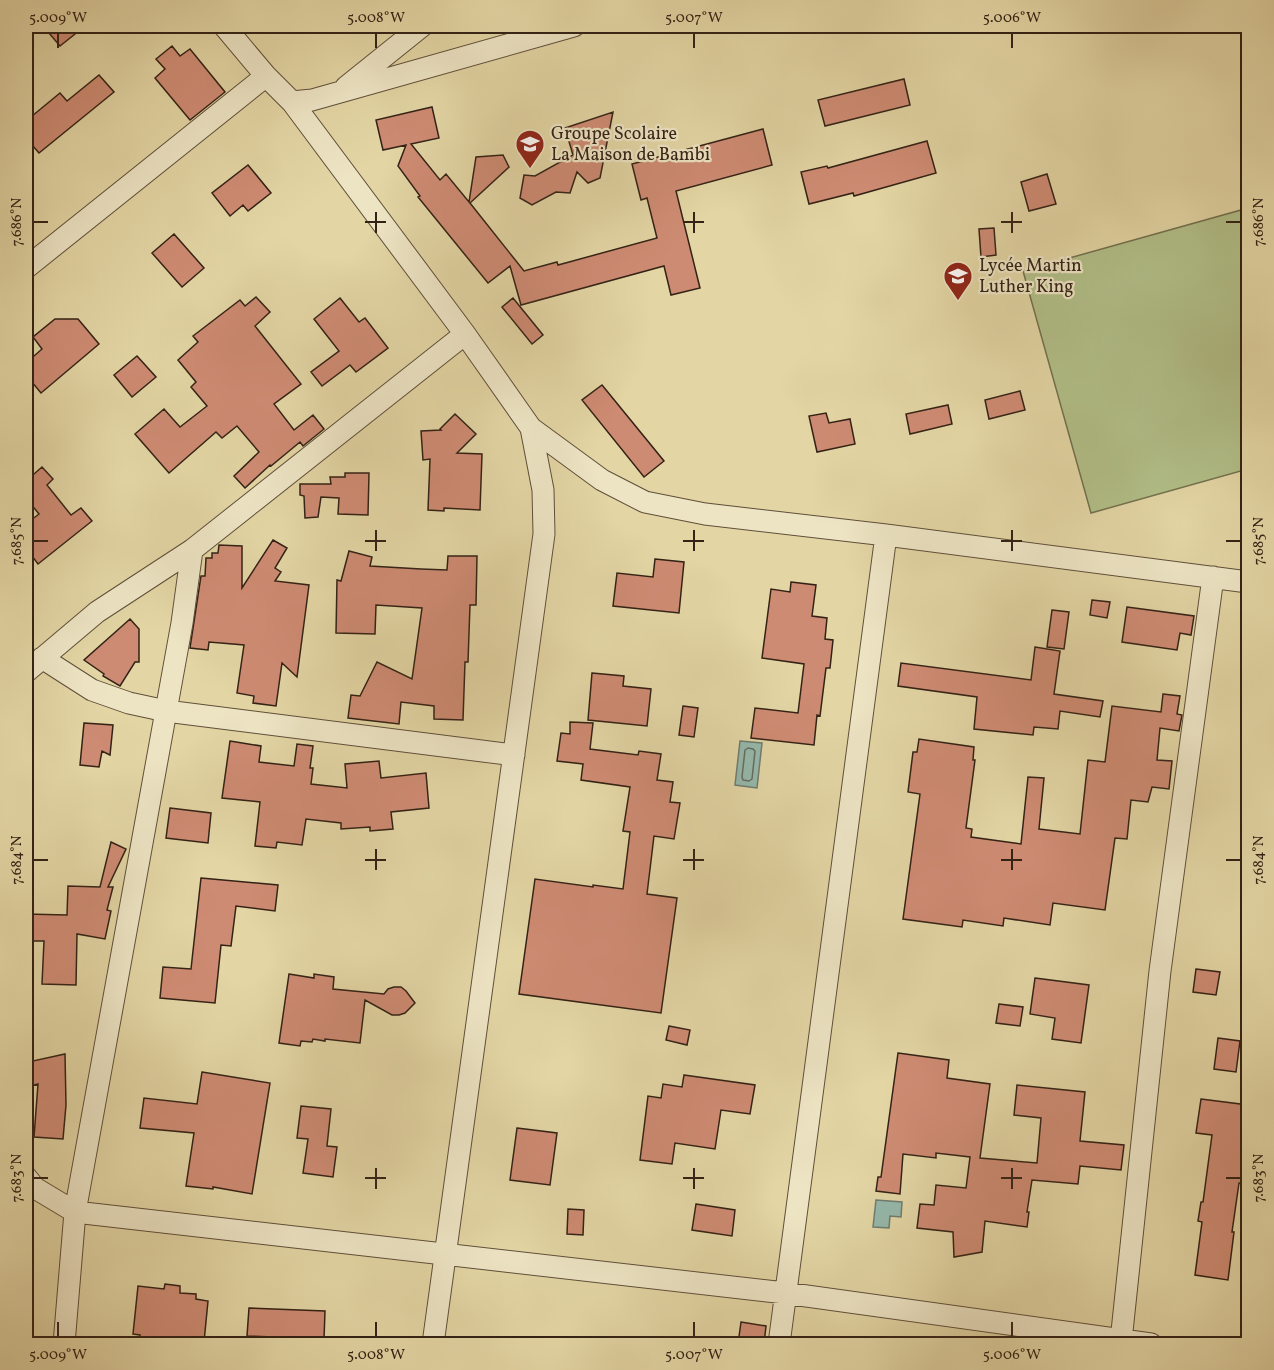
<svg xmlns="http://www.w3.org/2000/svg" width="1274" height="1370" viewBox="0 0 1274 1370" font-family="Vollkorn,serif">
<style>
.green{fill:#b1be87;stroke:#72704e;stroke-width:1.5}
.water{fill:#95b8ab;stroke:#6e7c6f;stroke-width:1.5}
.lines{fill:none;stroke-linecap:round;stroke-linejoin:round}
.shore{stroke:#646d60;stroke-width:1.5}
.building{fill:#ce8b73;stroke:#332215;stroke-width:1.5}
.minor-casing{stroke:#5f4f39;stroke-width:23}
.minor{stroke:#ede4c4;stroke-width:21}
.ticks{fill:none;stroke:#332215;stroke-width:2}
.labels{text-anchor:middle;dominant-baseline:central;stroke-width:4.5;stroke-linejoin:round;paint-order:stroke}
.poi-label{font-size:18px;fill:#332215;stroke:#ede4c4;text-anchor:start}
.neatline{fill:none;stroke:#332215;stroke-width:2}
.ticks-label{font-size:15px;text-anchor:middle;fill:#332215}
</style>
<rect width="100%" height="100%" fill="#e3d5a4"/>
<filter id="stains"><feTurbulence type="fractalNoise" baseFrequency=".00333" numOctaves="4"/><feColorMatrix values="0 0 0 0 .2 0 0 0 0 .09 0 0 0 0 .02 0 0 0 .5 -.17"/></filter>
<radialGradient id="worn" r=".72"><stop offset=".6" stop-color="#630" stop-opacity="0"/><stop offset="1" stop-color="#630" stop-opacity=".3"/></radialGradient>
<path class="green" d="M1241 210 1248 238V469L1091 513 1023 271Z"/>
<path class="water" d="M740 741 762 743 757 788 735 785Z
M876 1200 902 1202 901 1217 890 1216 889 1228 873 1227Z"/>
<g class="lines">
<path class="shore" d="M748 748 753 749 755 751 752 779 749 781 743 780 742 777 745 750Z"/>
</g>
<path class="building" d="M43 26H85L60 46Z
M172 46 180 56 190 49 225 92 190 120 155 78 165 69 156 59Z
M99 75 114 92 39 153 26 138V121L60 93 67 101Z
M904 79 910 105 825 126 818 100Z
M432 107 439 138 411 144 440 180 446 174 469 202 476 157 503 155 509 167 470 203 524 271 557 262 558 265 657 238 647 198 641 200 632 164 763 129 772 165 676 191 700 288 671 295 664 266 521 305 510 266 488 283 418 197 420 196 398 166 406 145 383 150 376 120Z
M613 112 600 178 588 183 577 172 570 193 556 192 532 205 520 198 524 175 535 176 573 155 565 128Z
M927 141 936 173 854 196 853 193 809 204 801 172 827 166 828 168Z
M248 165 271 193 248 211 243 205 230 216 212 193Z
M1047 174 1056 204 1029 211 1021 182Z
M994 228 996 255 981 257 979 229Z
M174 234 204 268 182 287 152 253Z
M256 297 270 312 255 326 301 384 274 404 294 430 313 415 324 429 303 446 300 442 271 466 270 465 245 488 234 476 259 452 237 426 222 438 216 432 169 473 135 434 164 409 180 427 207 406 191 387 196 382 178 360 198 342 193 336 240 300 245 306Z
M340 298 359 322 365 318 388 348 356 372 350 365 322 386 311 372 339 351 314 319Z
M513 298 543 335 532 344 502 307Z
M55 319H78L99 344 41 393 26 375V363L42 349 33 337Z
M137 356 156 377 132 397 114 375Z
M602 385 664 461 644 477 582 400Z
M1020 391 1025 410 989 419 985 400Z
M948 405 952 424 910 434 906 414Z
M826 413 829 423 850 419 855 444 817 452 809 416Z
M455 414 476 434 457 453 482 454 480 510 444 508V511L428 510 430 459 423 460 421 431 441 430 440 429Z
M42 467 53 479 47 485 71 515 81 508 92 521 38 564 26 548V524L39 514 26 498V481Z
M345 473H369L368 515 338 514 339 498 321 497 318 517 305 518 304 496 300 495V484H331L330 477H345Z
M273 540 287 548 275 568 281 572 275 581 309 585 297 677 282 663 276 706 253 703 254 696 237 693 244 645 209 642 208 650 190 648 201 576H205L206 558H212V553H218L219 545 242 546V588Z
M349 551 372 557 370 566 421 569 447 570 448 556H477L476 605H470L468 662H465L463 720 434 719V706L401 702 399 724 348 718 351 695 360 696 377 662 412 679 422 608 376 605 375 634 336 633 337 580 341 581Z
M655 559 684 562 679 613 613 606 617 573 653 577Z
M791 582 816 585 812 616 827 618 825 639 833 640 830 668H826L820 716 817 715 814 745 751 738 755 708 798 713 804 664 762 658 771 589 790 592Z
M1092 600 1110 602 1107 618 1090 615Z
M1127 607 1194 616 1191 635 1180 633 1177 650 1122 642Z
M1052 610 1069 612 1064 649 1047 647Z
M130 619 139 629V662H135L120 686 103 676 104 674 84 660Z
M1035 647 1060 651 1054 694 1103 701 1100 717 1060 711 1058 729 1034 727 1033 735 974 729 977 697 898 686 901 663 1031 680Z
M592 673 624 676 623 686 651 689 647 726 588 720Z
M1163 694 1180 696 1177 714 1182 715 1179 731 1160 728 1157 760 1172 761 1169 789 1152 787 1148 802 1131 800 1127 839 1115 838 1105 910 1053 903 1050 925 1004 918 1003 926 963 920 962 927 903 919 920 794 908 792 913 752H917L919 739 974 747 973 760H975L966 828 972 829 971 837 1021 844 1028 777 1044 778 1039 829 1080 834 1088 760 1105 762 1112 706 1161 712Z
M683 706 698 708 694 737 679 735Z
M570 722 593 723 590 749 638 755 639 751 661 754 657 780 673 782 670 802 680 803 674 839 654 836 647 894 677 898 661 1013 519 994 535 879 593 887V885L623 889 630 832 623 831 630 787 581 780 583 764 557 761 561 733 570 734Z
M84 723 113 725 110 755 102 751 99 767 80 765Z
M230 741 261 746 259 762 294 766 297 744 313 746 310 768H313L311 784 347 788 345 764 379 761 381 778 426 773 429 808 391 812 393 829 370 831V827L341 829V823L306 819 302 845 277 842 276 848 255 846 260 802 222 798Z
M170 808 211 813 208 843 166 838Z
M111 842 126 849 108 887H113L107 910 111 911 105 939 77 934 76 985 42 984 44 941H26V914L67 915 68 886 100 887Z
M201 878 278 885 275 911 236 906 231 946 221 945 215 1003 160 998 163 967 191 969Z
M1196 969 1220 972 1216 995 1193 992Z
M289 974 314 978V974L334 977 333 989 384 994 388 989 394 987H401L406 991 415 1003 405 1013 399 1015H392L365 1000 360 1043 325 1039V1041L313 1039 312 1042 301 1041 300 1046 279 1043Z
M1035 978 1089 985 1081 1043 1052 1039 1055 1018 1030 1014Z
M999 1004 1023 1007 1020 1026 996 1023Z
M669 1026 690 1030 687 1045 666 1040Z
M1218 1038 1240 1041 1236 1072 1214 1069Z
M898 1053 949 1060 947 1078 990 1084 980 1158 1037 1163 1041 1118 1014 1115 1017 1085 1085 1092 1080 1141 1124 1145 1121 1170 1080 1166 1078 1184 1032 1180 1027 1212H1029L1027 1227 985 1221 982 1252 954 1257 953 1232 917 1228 920 1204 934 1205 936 1185 966 1188 970 1157 936 1153V1158L903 1154 900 1194 876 1191 878 1177H881Z
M65 1054 66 1105 63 1139 34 1137 38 1084 26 1087 28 1062Z
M202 1072 270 1083 252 1194 213 1187V1189L186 1186 194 1133 140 1128 144 1098 197 1104Z
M684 1075 755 1085 750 1114 721 1110 715 1149 675 1143 672 1164 640 1160 648 1096 661 1098 663 1084 682 1087Z
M1201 1099 1248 1105V1184L1239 1183 1232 1232H1234L1228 1280 1195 1275 1202 1222 1198 1221 1201 1202H1203L1212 1135 1196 1133Z
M301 1106 331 1109 327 1146 337 1147 333 1177 303 1173 308 1139 297 1138Z
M517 1128 557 1133 550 1185 510 1180Z
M696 1204 735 1210 732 1236 692 1230Z
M568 1209 584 1210 583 1235 567 1234Z
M165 1284 180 1286V1293L196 1294V1299L208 1301 204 1342 197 1341 196 1344H139L140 1335 133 1334 138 1286 164 1289Z
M249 1308 325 1311 324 1339 247 1336Z
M741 1322 766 1326 764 1344H738Z"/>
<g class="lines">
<g class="minor-casing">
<path id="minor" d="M224 26 266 76 292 102 312 100 574 26
M346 87 422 26
M292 102 465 334 531 428 602 480 645 502 705 514 886 535 1248 582
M26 268 266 76
M42 658 92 690 129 703 166 711 182 623 192 550
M26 672 97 612 192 550 465 334
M26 1177 35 1188 75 1212 785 1293 1151 1344
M1121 1341 1160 971 1213 577
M64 1344 75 1212 166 711 514 755
M433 1344 544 534 543 490 531 428
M779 1344 886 535"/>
</g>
<use href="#minor" class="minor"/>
</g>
<path class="ticks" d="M58 33V48M376 33V48M694 33V48M1012 33V48M376 212V233M694 212V233M1012 212V233M33 222H48M365 222H386M683 222H704M1001 222H1022M1226 222H1241M376 530V551M694 530V551M1012 530V551M33 541H48M365 541H386M683 541H704M1001 541H1022M1226 541H1241M376 849V870M694 849V870M1012 849V870M33 860H48M365 860H386M683 860H704M1001 860H1022M1226 860H1241M376 1168V1189M694 1168V1189M1012 1168V1189M33 1178H48M365 1178H386M683 1178H704M1001 1178H1022M1226 1178H1241M58 1322V1337M376 1322V1337M694 1322V1337M1012 1322V1337"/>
<defs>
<g id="school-pin" transform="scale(1.5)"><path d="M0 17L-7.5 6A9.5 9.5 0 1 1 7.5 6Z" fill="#8f2418" stroke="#ede4c4"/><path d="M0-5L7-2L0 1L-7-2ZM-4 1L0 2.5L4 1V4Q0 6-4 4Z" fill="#fff"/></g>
</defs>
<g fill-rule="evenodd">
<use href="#school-pin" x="530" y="144"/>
<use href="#school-pin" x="958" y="276"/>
</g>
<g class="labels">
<g class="poi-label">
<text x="551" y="134">Groupe Scolaire<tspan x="551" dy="21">La Maison de Bambi</tspan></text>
<text x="979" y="266">Lycée Martin<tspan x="979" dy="21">Luther King</tspan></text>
</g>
</g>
<rect width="1274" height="1370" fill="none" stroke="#e3d5a4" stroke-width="66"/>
<rect x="33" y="33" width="1208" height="1304" class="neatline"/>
<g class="ticks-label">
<text x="58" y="22">5.009°W</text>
<text x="376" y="22">5.008°W</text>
<text x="694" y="22">5.007°W</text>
<text x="1012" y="22">5.006°W</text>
<text transform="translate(16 222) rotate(-90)" y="5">7.686°N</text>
<text transform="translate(1258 222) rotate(-90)" y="5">7.686°N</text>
<text transform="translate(16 541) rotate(-90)" y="5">7.685°N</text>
<text transform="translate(1258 541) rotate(-90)" y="5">7.685°N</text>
<text transform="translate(16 860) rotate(-90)" y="5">7.684°N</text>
<text transform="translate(1258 860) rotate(-90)" y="5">7.684°N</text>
<text transform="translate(16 1178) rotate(-90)" y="5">7.683°N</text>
<text transform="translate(1258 1178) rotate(-90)" y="5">7.683°N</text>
<text x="58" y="1359">5.009°W</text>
<text x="376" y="1359">5.008°W</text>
<text x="694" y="1359">5.007°W</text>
<text x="1012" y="1359">5.006°W</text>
</g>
<rect width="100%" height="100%" filter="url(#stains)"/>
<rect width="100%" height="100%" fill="url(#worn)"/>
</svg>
